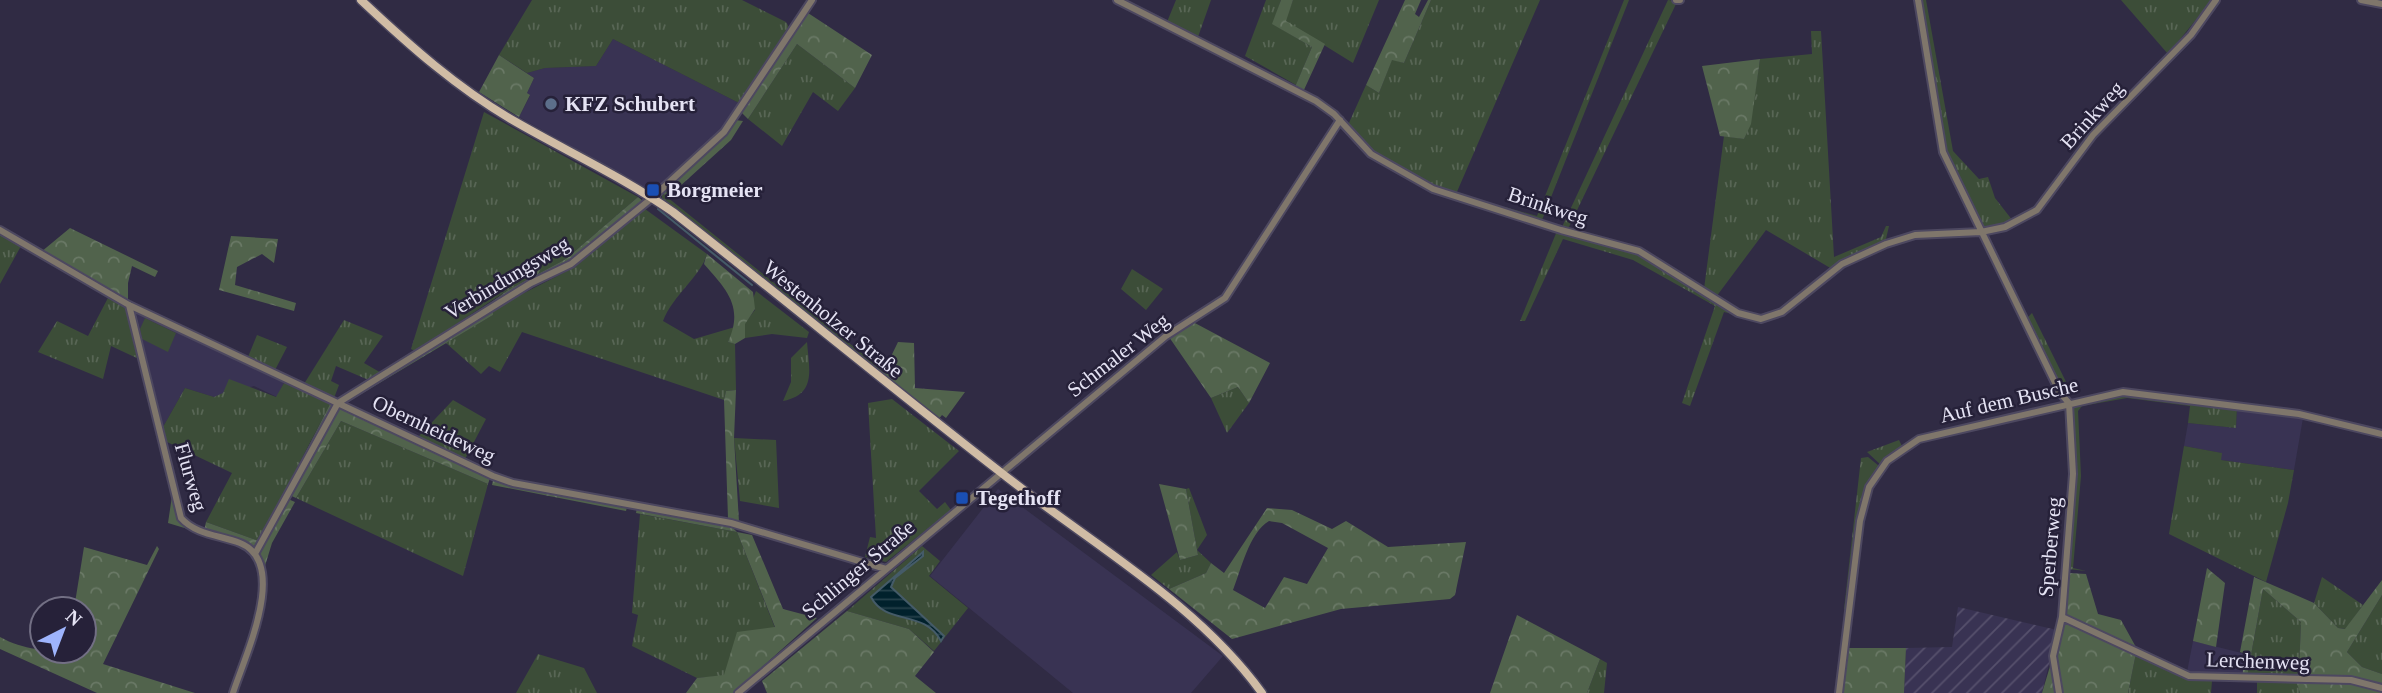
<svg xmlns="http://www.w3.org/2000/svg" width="2382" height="693" viewBox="0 0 2382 693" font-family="'Times New Roman',serif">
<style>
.built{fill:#393353}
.industrial{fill:url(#industrial-furrows)}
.grass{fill:url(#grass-tufts)}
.forest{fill:url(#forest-crowns);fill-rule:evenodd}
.garden{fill:#3c4d38}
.water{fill:url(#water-rules);stroke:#455b68;stroke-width:2}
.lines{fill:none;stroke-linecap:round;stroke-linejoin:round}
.stream{stroke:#455b68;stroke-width:2}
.minor-casing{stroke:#4d4860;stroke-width:10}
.major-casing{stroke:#4d4860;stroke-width:11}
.minor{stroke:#7f766b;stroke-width:6}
.major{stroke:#d0bca5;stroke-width:8}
.service-dot{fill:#5c6f8a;stroke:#262139;stroke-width:2.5}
.transit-dot{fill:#1a4fb4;stroke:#262139;stroke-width:2.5}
.labels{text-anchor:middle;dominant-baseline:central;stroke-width:5;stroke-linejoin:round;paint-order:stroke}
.poi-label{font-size:21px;font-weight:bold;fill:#e5e3f4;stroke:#262139;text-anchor:start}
.street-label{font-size:21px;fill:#e5e3f4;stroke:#262139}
</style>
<defs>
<pattern id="industrial-furrows" width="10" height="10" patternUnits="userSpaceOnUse" patternTransform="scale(1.75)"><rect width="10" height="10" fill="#393353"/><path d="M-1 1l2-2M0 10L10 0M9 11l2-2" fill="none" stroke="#56506c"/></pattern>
<pattern id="grass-tufts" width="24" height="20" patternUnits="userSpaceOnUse" patternTransform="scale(1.75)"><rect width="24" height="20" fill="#3c4d38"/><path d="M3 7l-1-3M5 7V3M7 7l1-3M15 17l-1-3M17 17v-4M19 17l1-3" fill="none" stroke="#586655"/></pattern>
<pattern id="forest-crowns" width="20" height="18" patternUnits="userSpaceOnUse" patternTransform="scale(1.75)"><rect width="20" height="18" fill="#51634c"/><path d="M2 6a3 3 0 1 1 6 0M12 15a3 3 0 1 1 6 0" fill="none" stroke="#6a7966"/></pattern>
<pattern id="water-rules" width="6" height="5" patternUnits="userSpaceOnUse" patternTransform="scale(1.75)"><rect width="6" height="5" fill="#01212c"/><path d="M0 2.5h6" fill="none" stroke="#26414b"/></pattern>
</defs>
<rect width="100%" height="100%" fill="#302b44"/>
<path class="built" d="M613 39 741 104 724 131 653 193 519 117 530 96 527 93 534 78 527 73 545 68 596 66Z
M136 312 284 383 277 397 254 386 214 397 185 388 163 427Z
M2237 407 2303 418 2294 470 2221 460V453L2184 446 2188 423 2236 428Z
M998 489 1223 656 1191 693H1073L930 576Z
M2193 641 2246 654 2242 676 2187 672Z"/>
<path class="industrial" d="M1958 607 2057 630 2042 693H1904L1906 648 1952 647Z"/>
<path class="grass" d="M532 0H742L786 22 790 29 741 104 613 39 596 66 545 68 527 73 499 55Z
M1176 0H1211L1198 37 1167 22Z
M1266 0H1281L1273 24 1312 47 1296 85 1245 56Z
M1293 0H1379L1353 63 1285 21Z
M1431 0H1540L1456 194C1414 182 1376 159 1348 125L1366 85 1379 93 1392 59 1404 63Z
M1624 0H1629L1542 220 1506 210 1505 207 1537 216Z
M1668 0 1676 1V4L1568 229 1562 227Z
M1921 0H1926L1953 151 1979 179 1988 177 1995 198 2013 221 1984 229 1944 151Z
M2121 0H2212L2168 54Z
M1811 31H1821L1834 257 1881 237 1886 226H1889L1885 243 1832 269 1766 230 1716 297 1704 289 1724 136 1744 139 1750 124 1760 59 1812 54Z
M797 44 855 88 838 111 813 92 782 146 748 119Z
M484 112 638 197 566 259 508 290 415 351 411 349Z
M662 193 884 371 882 375 662 198Z
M645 209 707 254C701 276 673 295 663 321L694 339 735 327 728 342 735 344 736 390 726 391 724 400 522 332 500 372 489 366 481 374 446 343 493 315V309L575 267Z
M1557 231 1644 255 1740 316 1724 312 1690 406 1682 403 1715 306 1633 260 1563 239 1525 321H1520Z
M0 233 21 246 0 284Z
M1132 269 1163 289 1146 310 1121 289Z
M756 291 809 332 807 338 772 334 745 338 744 324 755 310 752 301Z
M109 296 127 306 141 360 111 346 103 379 38 352 57 321 88 336Z
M2032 313 2072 394 2068 397 2062 391 2026 319Z
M344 320 383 336 364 363 383 374 371 381 336 366 331 381 339 385 334 398 304 384Z
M257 335 287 347 275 370 248 357Z
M807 342C809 369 817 394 783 401L791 382V358Z
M229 379 276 397 284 383 330 404 259 541 206 522 232 473 165 441 163 427 185 388 214 397 223 393Z
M1238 387 1249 403 1227 433 1211 398Z
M2124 394 2237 407 2236 428 2188 423 2190 406 2127 398 2082 406 2078 411 2081 476 2073 568 2086 571 2068 569 2072 526 2071 406Z
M892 399 959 451 919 491 937 509 945 502 951 510 886 562 865 557 870 537 876 538 868 403Z
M453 400 486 419 464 461 418 437Z
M341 421 488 484 463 576 296 498Z
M734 438 776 440 779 508 740 501Z
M1899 440 1902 446 1881 465 1867 452Z
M2184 446 2222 453 2221 460 2294 470 2288 503 2266 582 2169 534Z
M1868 457 1879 466 1867 486 1847 609H1844L1861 458Z
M1189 488 1207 535 1197 550 1211 563 1206 573 1169 589 1151 575 1177 552 1180 560 1198 555 1186 489Z
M640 514 737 532 775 628 724 676 697 678 632 646 638 615 632 613Z
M922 546 940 561 929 576 968 608 934 651 909 629 847 611Z
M2322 577 2363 605 2346 629 2338 628 2314 603Z
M2263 589 2301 622 2299 671 2295 677H2247Z
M2382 595V674L2362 667 2347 652Z
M2136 653 2187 678 2212 681 2211 693H2128Z
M538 654 584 668 597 693H516Z
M1600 659 1607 663 1604 693H1587Z
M2257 681H2297L2300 693H2257Z"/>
<path class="forest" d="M1281 0H1293L1286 21 1325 44 1303 92 1295 87 1312 47 1272 24Z
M1405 0H1421L1415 14 1419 17 1428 0H1431L1404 63 1392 60 1379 93 1366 85Z
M808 13 872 55 855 88 797 44 748 119 741 112Z
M499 55 534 78 527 93 530 95 519 117 479 92Z
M1760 59 1751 124 1744 139 1720 136 1702 66Z
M735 120 743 121 731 140 668 197 662 193Z
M638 197 643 201 570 262 474 315 508 290 566 259Z
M70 228 158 271 155 277 132 266 128 283V303L41 252Z
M231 236 278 239 274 263 262 254 237 267 235 285 296 303 294 311 219 290Z
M707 254 753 292 755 309 745 324V338L735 344 728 342C744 307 727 290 704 264Z
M493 309V315L346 403 344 401Z
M1193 322 1270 363 1249 403 1238 387 1211 398 1169 337Z
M898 342 914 343 915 388 965 392 946 418 942 415 938 420 882 375Z
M736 390 734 438 739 522 728 518 724 400 726 391Z
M147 396 151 398 180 519 191 530 168 523 172 496Z
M330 404 490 478 488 484 341 421 296 498 285 493Z
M493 480 627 507 626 511 492 485Z
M1159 484 1186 489 1198 555 1180 560Z
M288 499 295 502 272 543 264 569 258 553Z
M637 508 731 526 737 532 752 535 783 609 817 618 733 693H686L697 678 724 675 737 632 775 627 737 532 636 513Z
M1267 508 1292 510 1332 529 1346 521 1388 547 1466 542 1455 595 1450 599 1341 609 1232 639 1169 589 1206 573 1211 563 1224 573ZM1269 521 1282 523 1328 548 1307 584 1284 577 1265 608 1233 590C1241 570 1249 533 1269 521Z
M206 522 259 541 254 549 243 542 204 531Z
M157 546 159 549 103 664 195 693H97L0 649V637C27 652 53 651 84 651V609H74L84 547 147 565Z
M2207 568 2225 583 2216 647 2193 641Z
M2068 573 2086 574 2098 614 2121 620 2137 649 2064 615Z
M2254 577 2314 603 2338 628 2345 629 2382 580V595L2347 652 2362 667 2382 674V693H2300L2295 677 2299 671 2301 622 2263 589 2247 677 2242 676 2246 654 2240 652Z
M847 611 909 629 934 652 915 676 936 693H767L762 681Z
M1517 615 1600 659 1587 693H1490Z
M2067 621 2136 653 2128 693H2042L2063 623Z
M1848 648H1906L1904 693H1842Z"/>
<path class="garden" d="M145 318 176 333 168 352 142 339 140 329Z"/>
<path class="water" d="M923 552V556L895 578 891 587 944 636 941 641C924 609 886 626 871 597Z"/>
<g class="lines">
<path class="stream" d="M658 209 752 285"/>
<g class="minor-casing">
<path id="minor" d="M1117 0 1316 101 1334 114 1371 154 1433 189 1561 230 1639 251 1738 313 1761 319 1782 312 1842 264 1886 244 1915 235 1981 232 2005 227 2037 210 2093 135 2191 35 2216 0
M1676 0H1680
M1918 0 1943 152 2060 393 2069 403 2073 474 2062 617 2053 656 2059 693
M2361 0 2382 4
M0 230 129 305 493 476 513 483 731 523 886 569
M129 305 181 518C196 535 220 535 240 543 290 563 244 658 233 693
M256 552 338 403 531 283 571 264 652 198 724 132 812 0
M2062 617 2189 676 2351 680 2382 688
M738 693 1166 336 1225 298 1340 120
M1839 693 1860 521 1869 487 1887 461 1919 439 2123 392 2299 414 2382 434"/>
</g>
<g class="major-casing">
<path id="major" d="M361 0C409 45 458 89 516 122 568 152 623 177 673 212 791 304 906 400 1025 491 1107 553 1201 609 1262 693"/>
</g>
<use href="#minor" class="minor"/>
<use href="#major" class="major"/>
</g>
<circle class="service-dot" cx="551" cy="104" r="7"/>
<g class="transit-dot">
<rect x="646" y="183" width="14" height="14" rx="3.5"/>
<rect x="955" y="491" width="14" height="14" rx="3.5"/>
</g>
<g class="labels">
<g class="poi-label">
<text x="565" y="104">KFZ Schubert</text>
<text x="667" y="190">Borgmeier</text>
<text x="976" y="498">Tegethoff</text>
</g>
<g class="street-label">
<text transform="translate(2092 115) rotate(-48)">Brinkweg</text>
<text transform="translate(1548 206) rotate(18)">Brinkweg</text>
<text transform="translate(507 278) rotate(-31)">Verbindungsweg</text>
<text transform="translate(833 319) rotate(39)">Westenholzer Straße</text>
<text transform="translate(1118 355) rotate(-38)">Schmaler Weg</text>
<text transform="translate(2009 400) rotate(-13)">Auf dem Busche</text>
<text transform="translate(434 429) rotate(25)">Obernheideweg</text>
<text transform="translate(191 477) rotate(74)">Flurweg</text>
<text transform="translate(2050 547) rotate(-85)">Sperberweg</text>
<text transform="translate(858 569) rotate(-40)">Schlinger Straße</text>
<text transform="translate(2258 661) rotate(2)">Lerchenweg</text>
</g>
</g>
<g transform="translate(63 630) rotate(42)"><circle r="33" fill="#262139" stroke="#726f84" stroke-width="2"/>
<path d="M0-5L12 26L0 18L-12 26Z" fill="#9eb4fd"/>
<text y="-10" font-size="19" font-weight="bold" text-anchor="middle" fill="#e5e3f4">N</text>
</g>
</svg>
